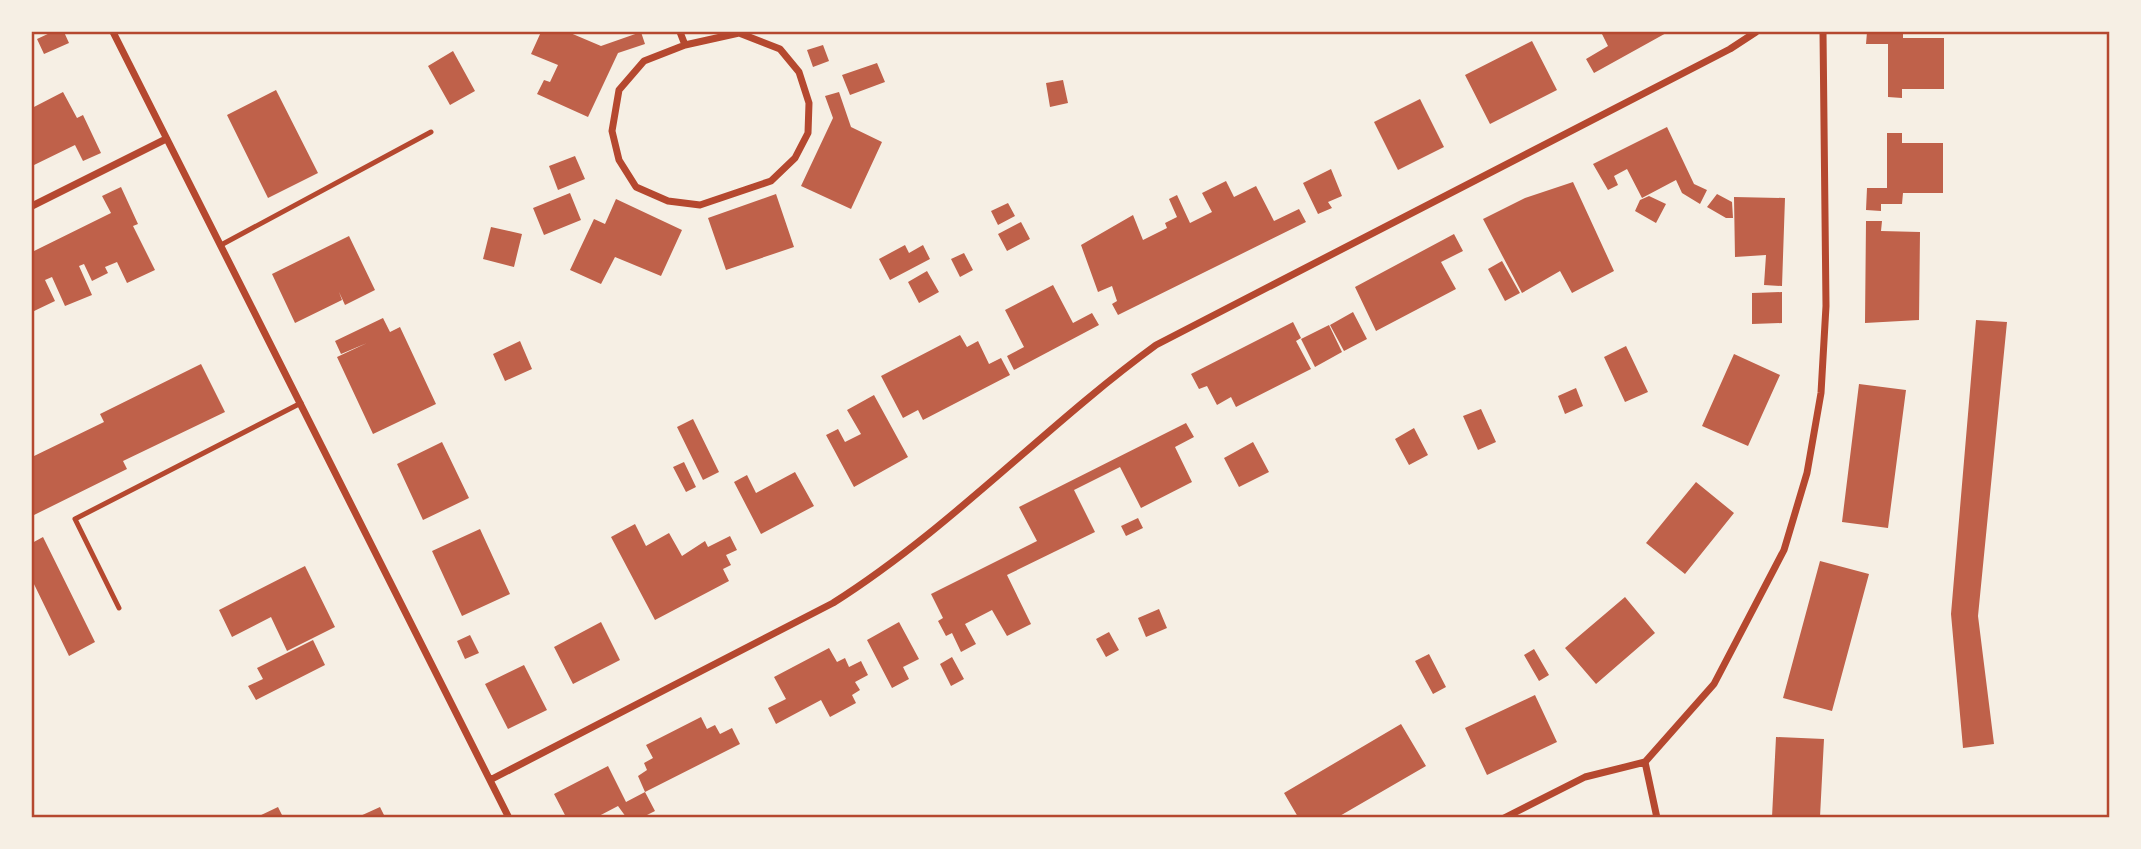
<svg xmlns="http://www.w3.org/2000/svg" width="2141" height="849" viewBox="0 0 2141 849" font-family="'Work Sans',sans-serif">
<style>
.building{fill:#bf614a}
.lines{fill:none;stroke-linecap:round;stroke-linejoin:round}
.service{stroke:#b5482f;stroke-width:5}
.minor{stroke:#b5482f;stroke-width:7}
.neatline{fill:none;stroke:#b5482f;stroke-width:2.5}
</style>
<rect width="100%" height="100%" fill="#f6efe4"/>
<path class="building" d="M52 32H64L69 43 44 54 37 39Z
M541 32H568L601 46 641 32 645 44 618 53 588 117 537 94 544 80 550 82 558 65 531 54Z
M1601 32H1668L1594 73 1586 59 1608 46Z
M1867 32H1903V38H1944V89H1902V98L1888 97V44H1866Z
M1532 41 1557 90 1490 124 1465 75Z
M823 45 829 61 813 67 807 50Z
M453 51 475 91 450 105 428 66Z
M877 63 885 82 850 95 842 75Z
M1063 80 1068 103 1050 107 1046 83Z
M276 90 318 173 268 198 227 115Z
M63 92 77 118 83 115 101 153 83 161 75 145 32 166V108Z
M839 92 851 127 882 142 851 209 801 186 833 118 825 96Z
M1420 99 1444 147 1398 170 1374 122Z
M1667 127 1694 184 1707 190 1700 204 1682 193 1676 180 1642 198 1627 169 1614 176 1618 185 1608 190 1593 164Z
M1887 133H1902V143H1943V193H1903L1902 204H1881V211L1866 210 1867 188H1887Z
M575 156 585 179 558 190 549 166Z
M1331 169 1342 196 1328 202 1332 208 1318 214 1303 183Z
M1226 181 1234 197 1256 186 1274 221 1299 209 1306 222 1118 315 1112 304 1117 301 1112 286 1098 292 1081 245 1133 215 1143 240 1167 228 1165 223 1177 217 1169 199 1177 195 1190 223 1212 212 1202 193Z
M1573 182 1614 271 1572 293 1560 271 1522 293 1483 219 1525 198Z
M121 187 138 224 133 226 155 270 127 283 117 262 105 267 108 273 92 281 84 264 79 266 92 295 65 306 52 277 45 280 55 301 32 312V252L111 213 102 196Z
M570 193 581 220 544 235 533 208Z
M776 194 794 247 726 270 708 218Z
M1717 194 1732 202 1733 218H1726L1707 207Z
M1649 196 1666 204 1656 223 1635 211 1640 200Z
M1734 197 1785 198 1782 286 1764 285 1766 255 1735 257Z
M616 199 682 230 661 276 615 257 601 284 570 270 594 219 605 224Z
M1008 203 1015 216 998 225 991 211Z
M1866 221H1882L1881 231 1920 232 1919 320 1865 323Z
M1021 222 1030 239 1007 251 998 234Z
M491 227 522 234 514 267 483 259Z
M1454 234 1463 251 1441 262 1456 289 1376 331 1355 287Z
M349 236 375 290 345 305 339 292 342 300 295 323 272 274Z
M905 245 909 253 923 245 930 259 890 280 879 259Z
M964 253 973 270 960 277 951 259Z
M1502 261 1520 293 1505 301 1488 269Z
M927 271 939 292 919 303 908 282Z
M1053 285 1073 323 1092 313 1099 325 1014 370 1007 356 1024 347 1005 310Z
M1782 292V323L1752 324V293Z
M1353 312 1367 339 1344 351 1330 325Z
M383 318 390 332 400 327 436 404 373 434 337 357 367 343 341 354 335 341Z
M1976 320 2007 322 1978 616 1994 744 1963 748 1951 614Z
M1293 322 1301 338 1296 341 1311 369 1236 407 1231 397 1217 405 1207 386 1199 389 1191 374Z
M1329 325 1342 352 1315 367 1301 339Z
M960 335 967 347 978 341 989 364 1001 358 1010 375 923 420 918 410 903 418 881 376Z
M520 341 532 369 505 381 493 354Z
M1626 346 1648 392 1625 402 1604 357Z
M1734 354 1780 375 1748 446 1702 426Z
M201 364 225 412 123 461 127 469 32 516V457L104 422 100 414Z
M1859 384 1906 390 1888 528 1842 522Z
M1576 388 1583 406 1565 414 1558 396Z
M874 395 908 457 854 487 826 435 838 429 845 442 861 434 847 410Z
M1481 409 1496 442 1478 450 1463 416Z
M693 419 719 472 703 480 677 427Z
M1186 423 1194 437 1175 447 1192 482 1141 508 1120 467 1074 490 1095 532 1007 575 1031 624 1007 636 992 610 965 624 976 644 961 652 952 633 946 636 938 621 943 618 931 594 1037 541 1019 507Z
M1414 428 1428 455 1409 465 1395 439Z
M442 442 469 498 423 520 397 464Z
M1253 442 1269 472 1239 487 1224 458Z
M684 462 696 487 686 492 673 467Z
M795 472 814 506 761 534 734 482 747 475 756 493Z
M1696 482 1734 513 1685 574 1646 543Z
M1138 518 1143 528 1126 536 1121 526Z
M635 524 646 546 669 533 682 556 705 541 708 547 730 536 737 550 726 555 731 565 723 569 729 581 655 620 611 537Z
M480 529 510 594 462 616 432 551Z
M43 537 95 642 69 656 32 580V543Z
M1820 561 1869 574 1832 711 1783 698Z
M305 566 335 627 287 651 271 617 232 637 219 610Z
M1625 597 1655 633 1596 684 1565 648Z
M1159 609 1167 628 1146 637 1138 618Z
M601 622 620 660 573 684 554 647Z
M899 622 919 659 903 667 909 679 892 688 867 640Z
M1109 632 1119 650 1106 657 1096 639Z
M470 635 479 653 465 659 457 641Z
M313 640 325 665 256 700 248 686 263 679 257 668Z
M829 648 837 662 845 658 849 667 861 661 868 675 855 682 860 690 852 695 856 703 830 717 821 700 776 724 768 708 786 699 774 677Z
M1534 649 1549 675 1539 681 1524 655Z
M1429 654 1446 687 1433 694 1415 661Z
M952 657 964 679 951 686 940 664Z
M524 665 547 710 508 729 485 684Z
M1535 695 1557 742 1487 775 1465 728Z
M701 717 707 729 715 725 720 734 732 728 740 744 645 792 638 776 647 770 644 763 653 758 646 745Z
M1401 724 1426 766 1338 817H1298L1284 793Z
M1776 737 1824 739 1820 817H1772Z
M608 766 626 802 645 792 655 811 643 817H626L618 806 597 817H566L554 794Z
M278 807 283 817H257Z
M380 807 385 817H358Z"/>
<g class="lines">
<path class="service" d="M221 245 431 132
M119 608 75 519 301 403"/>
<path class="minor" d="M113 32 509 818
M680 32 685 45
M739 33 780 49 799 72 809 103 808 133 795 158 771 181 700 205 668 201 636 187 619 160 612 131 619 90 644 61 685 45Z
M32 206 166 139
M1645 762 1657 818
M490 780 833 603C950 529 1045 426 1156 345L1730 49 1756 32
M1504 818 1585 777 1645 762 1714 684 1784 550 1807 473 1821 393 1826 306 1823 32"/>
</g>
<rect width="2141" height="849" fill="none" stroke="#f6efe4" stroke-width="66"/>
<rect x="33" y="33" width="2075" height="783" class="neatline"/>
</svg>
